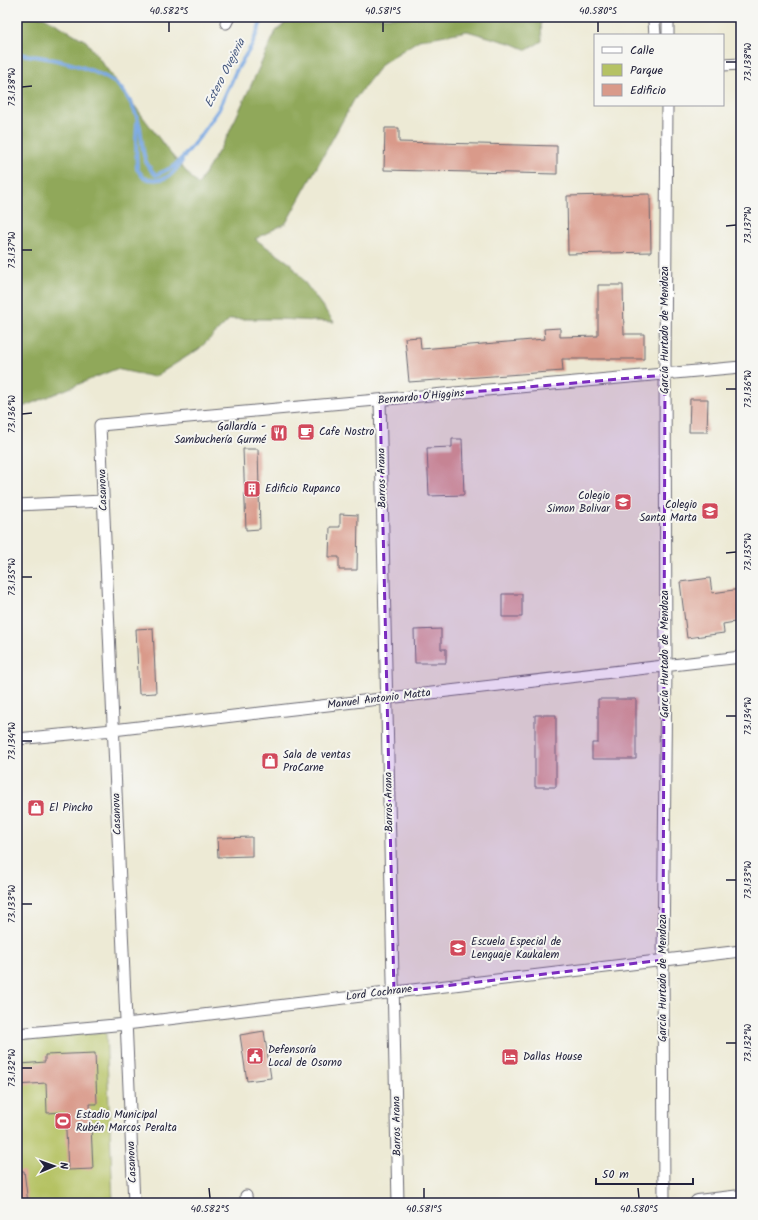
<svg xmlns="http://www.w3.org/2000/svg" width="758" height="1220" viewBox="0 0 758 1220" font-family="Kalam,sans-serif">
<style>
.green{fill:#b5c264;stroke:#6c7250}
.forest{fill:#90a85a;stroke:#59654a}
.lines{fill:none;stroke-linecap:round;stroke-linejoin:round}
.stream{stroke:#78a7e2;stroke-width:4}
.building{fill:#d99a8a}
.minor-casing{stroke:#696871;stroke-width:13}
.secondary-casing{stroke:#696871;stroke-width:18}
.minor{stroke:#fff;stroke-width:11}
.secondary{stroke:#fff;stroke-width:16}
.marked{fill:#7b2cbf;fill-opacity:0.2;stroke:#7b2cbf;stroke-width:3;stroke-dasharray:8 5;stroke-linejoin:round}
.ticks{fill:none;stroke:#22223b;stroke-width:1.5}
.labels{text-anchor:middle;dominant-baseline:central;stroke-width:4;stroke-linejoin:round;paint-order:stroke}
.street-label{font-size:11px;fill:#22223b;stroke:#f6f6f2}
.poi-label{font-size:11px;fill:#22223b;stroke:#f6f6f2;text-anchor:start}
.water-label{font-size:12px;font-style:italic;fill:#44577e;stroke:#f6f6f2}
.neatline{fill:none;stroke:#22223b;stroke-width:1.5}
.ticks-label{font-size:10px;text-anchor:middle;fill:#22223b}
</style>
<rect width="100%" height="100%" fill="#f6f6f2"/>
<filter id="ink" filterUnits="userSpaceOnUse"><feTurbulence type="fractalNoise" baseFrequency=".025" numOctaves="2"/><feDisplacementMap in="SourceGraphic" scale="8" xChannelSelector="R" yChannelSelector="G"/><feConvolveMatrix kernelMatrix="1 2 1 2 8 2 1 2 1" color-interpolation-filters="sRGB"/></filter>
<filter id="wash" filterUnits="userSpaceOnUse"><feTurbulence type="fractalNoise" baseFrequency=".012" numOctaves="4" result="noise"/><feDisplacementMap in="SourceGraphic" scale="16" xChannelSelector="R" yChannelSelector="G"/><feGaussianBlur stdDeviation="0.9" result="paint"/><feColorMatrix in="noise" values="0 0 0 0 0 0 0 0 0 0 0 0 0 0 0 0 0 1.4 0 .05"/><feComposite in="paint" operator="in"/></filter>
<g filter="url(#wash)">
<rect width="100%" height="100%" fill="#edead5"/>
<path class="green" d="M106 1032 113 1203H17V1039Z"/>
<path class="forest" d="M17 17H44L86 41 170 153 198 185 227 137 276 31 292 17H545L541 23 542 41 527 50 513 44 467 31 419 40 383 63 354 100 286 223 255 239 291 264 334 322 279 319H230L199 349 154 377 116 369 25 406 17 408Z"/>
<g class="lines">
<path class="stream" d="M17 54C47 57 88 65 114 82 127 92 136 111 140 127 142 138 142 160 150 168 151 171 154 173 156 175L173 167 185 155 201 135 219 109 236 71 252 45 263 17
M137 123 136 141 137 169 144 178C163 183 172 177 182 161"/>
</g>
<g id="blocks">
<path class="building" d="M385 128H399V142L557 146V174L384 170Z
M650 194 651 252 568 254 567 196Z
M598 285H623L624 334H644V359H562L563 371 409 382 405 338 420 337 421 349 545 339 544 329 560 328V337L598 336Z
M690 399H708L707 432H689Z
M452 439H462L464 495 429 496 427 448 452 447Z
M243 449H258L260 529 246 530Z
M340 514 358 515 357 570H339V557H329L330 527H340Z
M710 578 712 593 741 589V621L723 624 724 633 687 638 680 582Z
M502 594H522V617H502Z
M153 628 156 693 139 694 136 629Z
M441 629V649H446V663H415L414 630Z
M598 699H636V759H592V743H598Z
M535 715H556V787H535Z
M252 837V856L218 857 217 838Z
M264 1031 271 1078 247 1081 240 1035Z
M95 1053 97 1104H90L93 1169 68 1170 65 1112 47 1113 46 1083 17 1085V1069H21V1064L45 1062V1055Z
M17 1171H24L28 1203H17Z"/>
</g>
</g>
<g filter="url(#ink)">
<use href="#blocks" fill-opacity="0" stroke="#696871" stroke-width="1"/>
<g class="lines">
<g class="minor-casing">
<path id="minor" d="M668 17V35
M654 22 655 35
M226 23 229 17
M723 65 741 64
M380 400 398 1203
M17 505 103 501
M17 739 113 730 741 657
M17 1034 126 1024 741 951
M246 1196 247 1203
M134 1203 100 425 741 367
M664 1203 663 960 666 666 665 362 667 105"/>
</g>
<g class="secondary-casing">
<path id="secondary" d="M698 1203 741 1198"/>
</g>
<use href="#minor" class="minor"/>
<use href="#secondary" class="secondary"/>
</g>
</g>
<path class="marked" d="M665 375 663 960 394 992 380 400Z"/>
<path class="ticks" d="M169 22V32M383 22V32M598 22V32M726 62H736M22 87 32 86M726 226 736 225M22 250H32M726 389H736M22 414 32 413M726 553 736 552M22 577H32M726 716H736M22 741H32M726 880H736M22 904H32M726 1043H736M22 1068H32M209 1188 210 1198M424 1188V1198M638 1188 639 1198"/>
<defs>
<g id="cafe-square" transform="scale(0.9)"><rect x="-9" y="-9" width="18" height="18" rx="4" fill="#d1495b" stroke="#f6f6f2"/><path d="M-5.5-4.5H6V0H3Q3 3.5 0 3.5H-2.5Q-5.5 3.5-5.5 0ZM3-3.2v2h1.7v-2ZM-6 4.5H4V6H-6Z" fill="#fff"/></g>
<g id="restaurant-square" transform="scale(0.9)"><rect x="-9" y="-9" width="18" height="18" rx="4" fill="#d1495b" stroke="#f6f6f2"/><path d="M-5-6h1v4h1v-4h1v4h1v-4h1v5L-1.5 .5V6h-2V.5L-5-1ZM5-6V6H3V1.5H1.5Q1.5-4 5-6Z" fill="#fff"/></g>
<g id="building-square" transform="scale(0.9)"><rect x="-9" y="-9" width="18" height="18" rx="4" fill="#d1495b" stroke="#f6f6f2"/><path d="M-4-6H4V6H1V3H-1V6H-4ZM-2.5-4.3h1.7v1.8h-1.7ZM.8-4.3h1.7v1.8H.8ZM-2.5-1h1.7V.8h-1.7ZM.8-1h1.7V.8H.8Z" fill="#fff"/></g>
<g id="school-square" transform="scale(0.9)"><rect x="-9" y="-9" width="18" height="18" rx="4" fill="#d1495b" stroke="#f6f6f2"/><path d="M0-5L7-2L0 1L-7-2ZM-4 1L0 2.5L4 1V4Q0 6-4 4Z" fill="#fff"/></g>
<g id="shop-square" transform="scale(0.9)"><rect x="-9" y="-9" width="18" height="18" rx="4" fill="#d1495b" stroke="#f6f6f2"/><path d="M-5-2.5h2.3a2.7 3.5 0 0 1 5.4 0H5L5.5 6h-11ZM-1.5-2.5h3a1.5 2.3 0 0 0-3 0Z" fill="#fff"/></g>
<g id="civic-square" transform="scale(0.9)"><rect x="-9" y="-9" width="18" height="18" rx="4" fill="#d1495b" stroke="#f6f6f2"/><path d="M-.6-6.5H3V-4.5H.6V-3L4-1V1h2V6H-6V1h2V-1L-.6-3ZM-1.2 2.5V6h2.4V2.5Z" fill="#fff"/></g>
<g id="hotel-square" transform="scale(0.9)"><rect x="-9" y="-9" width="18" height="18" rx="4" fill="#d1495b" stroke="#f6f6f2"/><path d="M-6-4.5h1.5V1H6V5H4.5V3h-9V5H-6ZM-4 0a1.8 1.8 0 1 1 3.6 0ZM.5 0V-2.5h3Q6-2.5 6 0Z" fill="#fff"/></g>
<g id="stadium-square" transform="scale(0.9)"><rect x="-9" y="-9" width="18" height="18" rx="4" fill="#d1495b" stroke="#f6f6f2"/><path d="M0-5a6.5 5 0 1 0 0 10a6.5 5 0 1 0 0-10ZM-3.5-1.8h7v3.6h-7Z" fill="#fff"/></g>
</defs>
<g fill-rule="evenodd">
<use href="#cafe-square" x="306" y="432"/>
<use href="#restaurant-square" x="279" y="433"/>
<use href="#building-square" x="252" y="489"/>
<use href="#school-square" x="623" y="502"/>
<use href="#school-square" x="710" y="511"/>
<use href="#shop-square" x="270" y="761"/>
<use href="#shop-square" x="36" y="808"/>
<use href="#school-square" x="458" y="948"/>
<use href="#civic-square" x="255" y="1056"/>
<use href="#hotel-square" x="510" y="1057"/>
<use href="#stadium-square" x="63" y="1121"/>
</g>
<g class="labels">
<g class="street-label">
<text transform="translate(665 330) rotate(-90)">García Hurtado de Mendoza</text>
<text transform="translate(421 397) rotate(-5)">Bernardo O'Higgins</text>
<text transform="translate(382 478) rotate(-91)">Barros Arana</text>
<text transform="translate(103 490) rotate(-92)">Casanova</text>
<text transform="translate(665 654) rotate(-90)">García Hurtado de Mendoza</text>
<text transform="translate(379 699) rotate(-7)">Manuel Antonio Matta</text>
<text transform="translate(389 802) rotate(-91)">Barros Arana</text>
<text transform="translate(117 814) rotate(-92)">Casanova</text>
<text transform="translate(663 978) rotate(-90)">García Hurtado de Mendoza</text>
<text transform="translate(379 993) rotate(-7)">Lord Cochrane</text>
<text transform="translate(397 1126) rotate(-91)">Barros Arana</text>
<text transform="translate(132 1162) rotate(-93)">Casanova</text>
</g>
<g class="poi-label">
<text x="266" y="427" text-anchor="end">Gallardía -<tspan x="266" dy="13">Sambuchería Gurmé</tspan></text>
<text x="319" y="432">Cafe Nostro</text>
<text x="265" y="489">Edificio Rupanco</text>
<text x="610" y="496" text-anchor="end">Colegio<tspan x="610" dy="13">Simon Bolivar</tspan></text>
<text x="697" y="505" text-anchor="end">Colegio<tspan x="697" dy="13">Santa Marta</tspan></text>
<text x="283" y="755">Sala de ventas<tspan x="283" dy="13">ProCarne</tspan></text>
<text x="49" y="808">El Pincho</text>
<text x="471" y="942">Escuela Especial de<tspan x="471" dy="13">Lenguaje Kaukalem</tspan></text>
<text x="268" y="1050">Defensoría<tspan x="268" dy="13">Local de Osorno</tspan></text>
<text x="523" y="1057">Dallas House</text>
<text x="76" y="1115">Estadio Municipal<tspan x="76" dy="13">Rubén Marcos Peralta</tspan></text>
</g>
<g class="water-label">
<text transform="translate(225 73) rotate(-63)">Estero Ovejeria</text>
</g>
</g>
<rect width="758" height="1220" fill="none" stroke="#f6f6f2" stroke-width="44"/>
<rect x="594" y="34" width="130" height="72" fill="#f6f6f2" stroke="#a1a1a9"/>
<rect x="602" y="47" width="20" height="6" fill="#ffffff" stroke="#a1a1a9"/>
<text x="630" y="54" font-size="12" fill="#22223b">Calle</text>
<rect x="602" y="64" width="20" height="12" fill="#b5c264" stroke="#a1a1a9"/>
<text x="630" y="74" font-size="12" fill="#22223b">Parque</text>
<rect x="602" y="84" width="20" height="12" fill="#d99a8a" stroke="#a1a1a9"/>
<text x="630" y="94" font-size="12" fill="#22223b">Edificio</text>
<g transform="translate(54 1166) rotate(88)" stroke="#f6f6f2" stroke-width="3" paint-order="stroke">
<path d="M0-3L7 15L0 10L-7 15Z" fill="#22223b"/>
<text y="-6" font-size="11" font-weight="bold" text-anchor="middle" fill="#22223b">N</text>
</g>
<path d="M596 1178v6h97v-6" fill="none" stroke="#22223b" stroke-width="2"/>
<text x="602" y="1178" font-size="12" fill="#22223b" stroke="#f6f6f2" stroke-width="3" paint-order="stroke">50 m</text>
<rect x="22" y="22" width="714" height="1176" class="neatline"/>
<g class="ticks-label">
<text x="169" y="14">40.582°S</text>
<text x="383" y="14">40.581°S</text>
<text x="598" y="14">40.580°S</text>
<text transform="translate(747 62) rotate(-90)" y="4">73.138°W</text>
<text transform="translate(11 87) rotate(-90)" y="4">73.138°W</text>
<text transform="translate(747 225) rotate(-90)" y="4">73.137°W</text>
<text transform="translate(11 250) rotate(-90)" y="4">73.137°W</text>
<text transform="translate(747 389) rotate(-90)" y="4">73.136°W</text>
<text transform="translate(11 414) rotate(-90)" y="4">73.136°W</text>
<text transform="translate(747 552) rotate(-90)" y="4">73.135°W</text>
<text transform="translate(11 577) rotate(-90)" y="4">73.135°W</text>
<text transform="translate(747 716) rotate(-90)" y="4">73.134°W</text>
<text transform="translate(11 741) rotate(-90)" y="4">73.134°W</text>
<text transform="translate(747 880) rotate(-90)" y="4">73.133°W</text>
<text transform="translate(11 904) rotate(-90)" y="4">73.133°W</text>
<text transform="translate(747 1043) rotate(-90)" y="4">73.132°W</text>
<text transform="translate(11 1068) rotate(-90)" y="4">73.132°W</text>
<text x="210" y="1212">40.582°S</text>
<text x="424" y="1212">40.581°S</text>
<text x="639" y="1212">40.580°S</text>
</g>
</svg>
